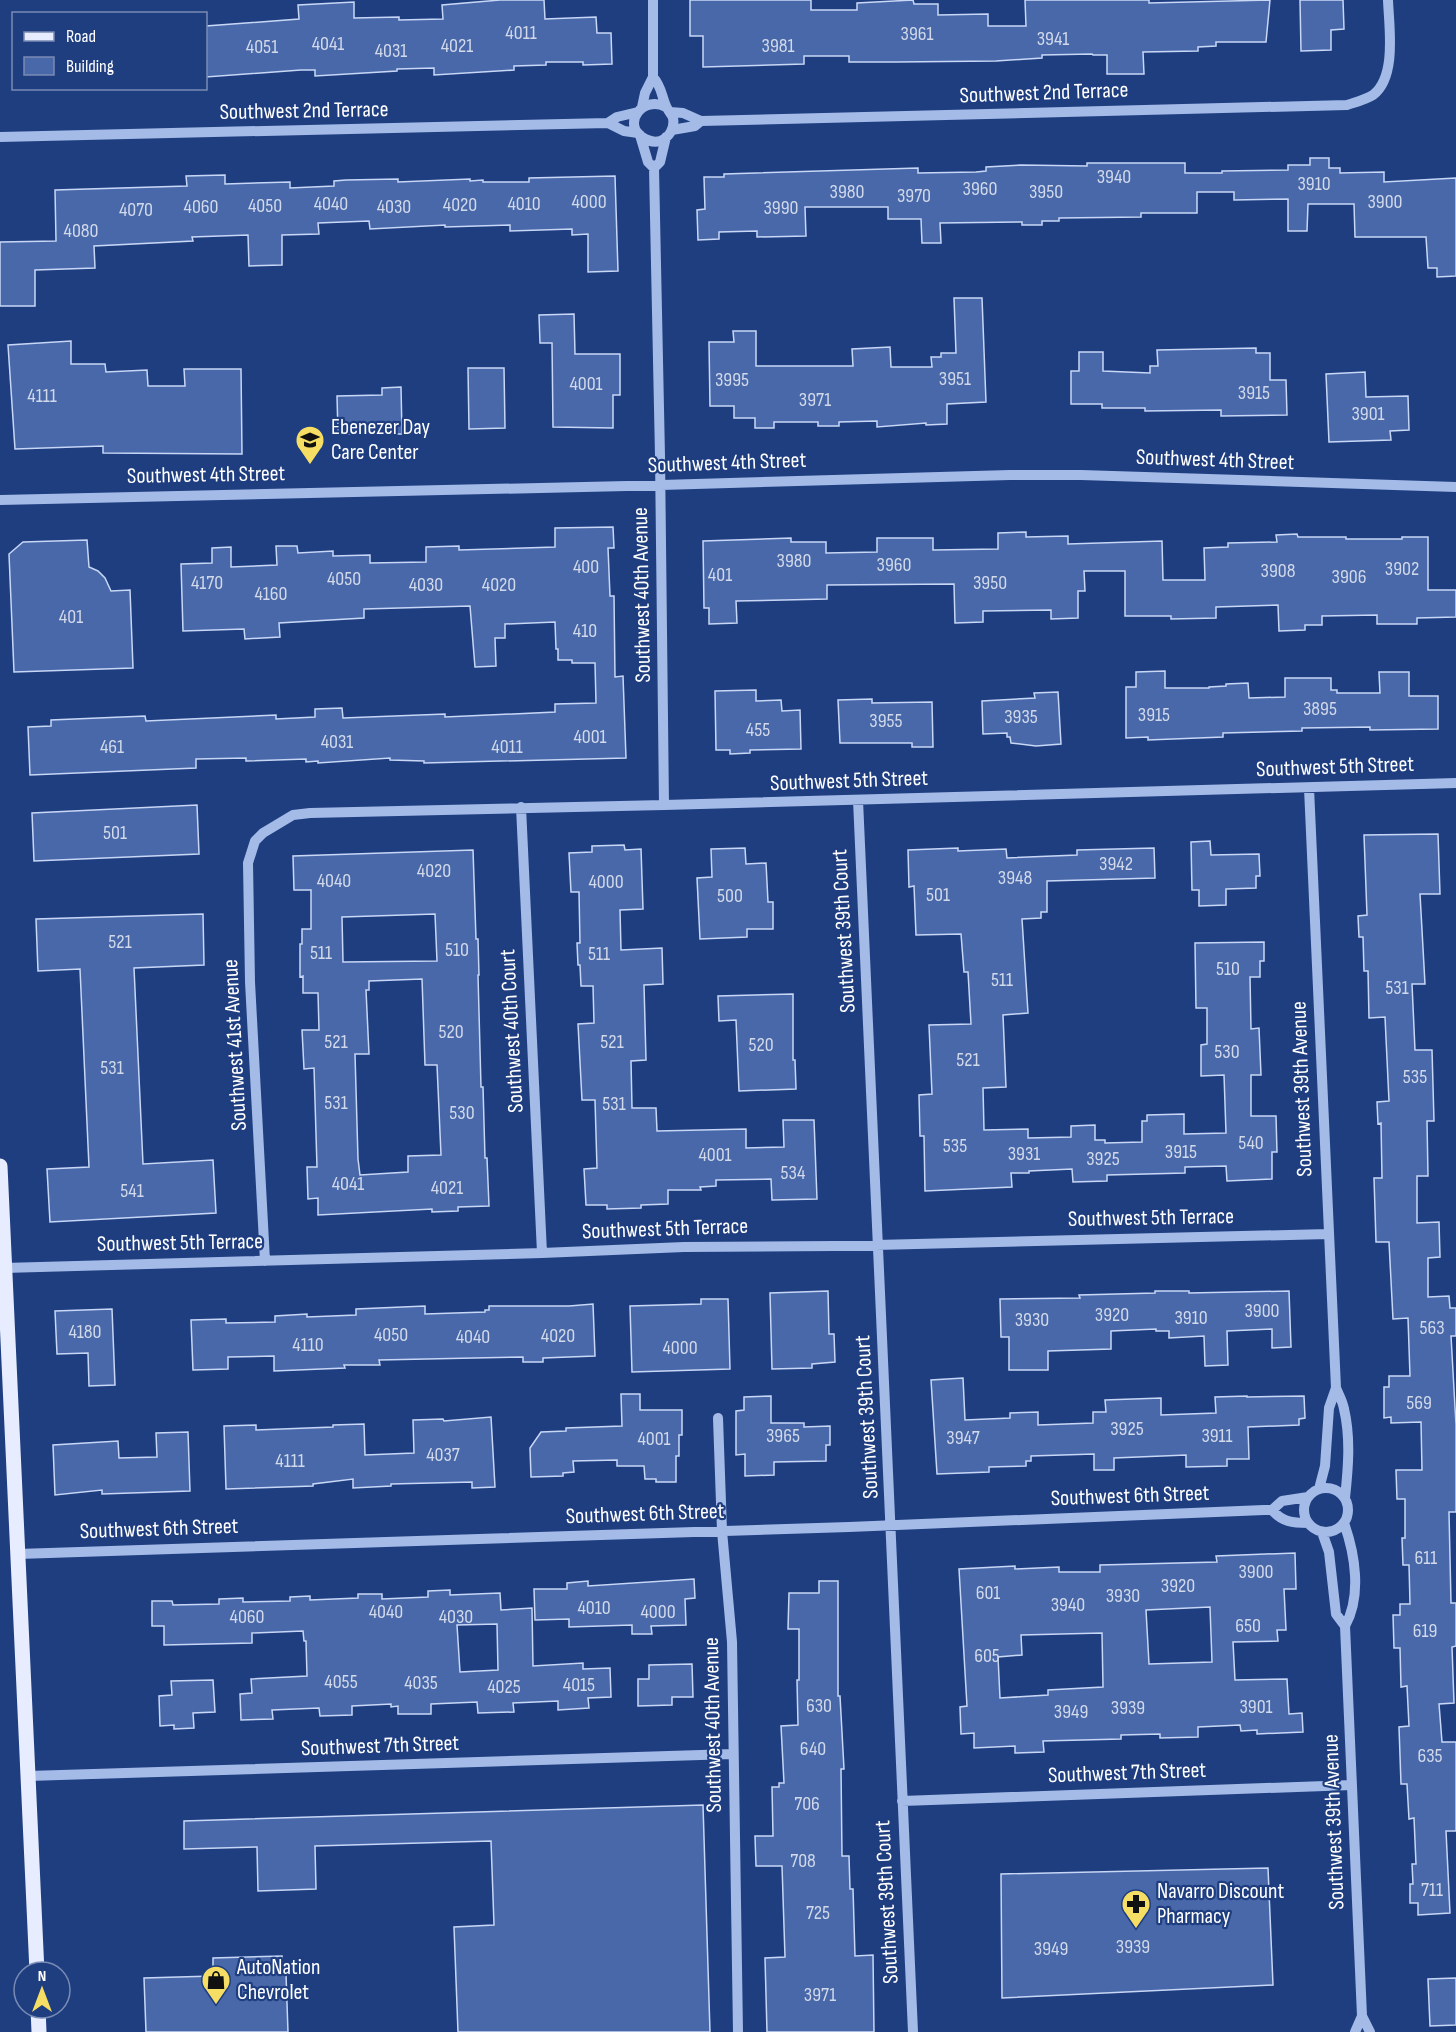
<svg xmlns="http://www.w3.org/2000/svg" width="1456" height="2032" viewBox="0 0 1456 2032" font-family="'Sofia Sans Condensed',sans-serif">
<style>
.building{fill:#4868a9;stroke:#c8d7f6;stroke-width:1.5;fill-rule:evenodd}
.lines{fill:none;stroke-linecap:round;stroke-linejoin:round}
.minor{stroke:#a4bbe8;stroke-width:10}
.major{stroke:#e7edfe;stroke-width:15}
.labels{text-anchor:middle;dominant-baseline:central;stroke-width:4.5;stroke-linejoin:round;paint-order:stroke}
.number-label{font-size:20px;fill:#d1d9ea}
.street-label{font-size:22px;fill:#fff;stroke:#1f3e80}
.poi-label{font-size:22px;fill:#fff;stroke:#1f3e80;text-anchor:start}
</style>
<rect width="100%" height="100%" fill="#1f3e80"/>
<path class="building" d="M500 0H544L545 19 596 17 597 33H611L612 64 583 65V62H546V65L514 66V70L434 75V68L397 69V71L315 76V70H301L206 77V26L299 19 298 5 354 2V18L399 17V20L443 19 442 5Z
M690 0H811V10H857V3L913 0 914 4H938V15L988 14V26H1026L1025 0H1149V3L1270 0 1266 42H1216V46L1198 47V51L1143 52 1144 74H1107V55H1093L1092 54 1042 55V58L996 61 896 62H849V56H804V64L703 67V36H690Z
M1300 0H1343L1344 29 1331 30V50L1301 51Z
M1310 158H1329V168H1340V173L1384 172V182L1456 178V276L1437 277V268H1428L1426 237H1355L1354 204H1308L1307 231H1288V199L1234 200V192H1197V213H1141V217L1059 218V221H1042V225H1022V222L940 223 941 243H922L921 219H888V207H805L806 236 757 237V231L719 232V239L698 240 697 210 705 209 704 177H724V174L918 168V173L976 172 986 171V167L1021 165 1087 166V163H1185V173H1222V171L1288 170V165H1310Z
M225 175V184L290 182V188L334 186V181L346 180 398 179V182L470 179V181L483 180V182H529V178L615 176 618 271 588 272V234L572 235V229L510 231V225L445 227V225L370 229 369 221 318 223 319 234 282 235V265L249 266 248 235 192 237 193 241 94 246 95 268 35 270V306H0V242L56 241 55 190 187 186 186 176Z
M954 298H982L986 402 947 404V424L926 425V423L877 427V421L839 422V426H818V422H774V428H755V418H734V406H710L709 342H734L733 331H756V366H853L852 349 890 347 891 367H932L931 357H941V353H956Z
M574 314 575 354H620V395H613V428L553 427 552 343H540L539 315Z
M71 341V364H105L106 372 147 370 148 386H185L184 369H241L242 454 103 453V446L15 449 8 345Z
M1256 348V353H1270V380H1286L1287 415 1221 416V410L1145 411V408H1102V404H1071V371H1079V352H1103V371L1150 373V366H1158L1157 350Z
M468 368H504L505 428 469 429Z
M1365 372 1366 397 1408 396 1409 430 1390 431 1391 440 1329 442 1326 374Z
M401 387 402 434H338L337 396 382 395V388Z
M613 527 614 548H608L610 596H614L615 677 623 676 626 758 424 763V761L390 760V758L318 763V761L306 762V759L246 761V758L196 759V768L30 775 28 727 51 726V720L145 716 146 721 276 715V719L315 717V709L342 708 343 718 445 714V717L555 712V704L596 703 595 663H572V660H558V649H556L555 622 505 624V638H495L496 666 475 667 470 606 364 609V618L279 623 280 637 245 639 244 629 183 631 181 564 212 563V548L231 547V567L277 565 276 546H297L298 553 333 551V556L370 555V563L426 562V547L459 546V550L555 547V528Z
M1026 532V537L1068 536V544L1162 541 1163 580H1205L1204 548 1228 547V543L1277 542 1276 535 1297 534 1298 537H1346V539H1402V537H1428V590H1456V617L1417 618V624H1377V615L1322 616V625H1305V630L1279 631 1278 605 1216 607V618L1171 619V616H1125V571H1084L1085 591H1078V618L1051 619V610L983 611V622L955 623 954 584 827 585V599L736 601 737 623 709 624V608H704L703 541 791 538V542H826V553L877 552V538H933V550L998 549V533Z
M87 540 89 567 98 571 105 578 111 591 130 590 133 668 14 672 9 554 23 542Z
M1165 671V688H1209V687L1226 686V684L1248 683 1249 698 1285 697V678H1331V690H1337V693H1380L1379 672H1409V696H1438V729L1370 730V727L1302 728V731L1223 733V737L1148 740V737L1126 738V687H1136V672Z
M756 690V701L781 700 782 711 800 710 801 749 750 750V753L730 754V750H716L715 691Z
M1058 692 1061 744 1036 746 1011 743 1010 737H1007V733L983 734 982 701 1035 698 1034 693Z
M872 699V703L932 702 933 747H912V743H840L838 700Z
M197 805 199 854 34 861 32 813Z
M1438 834 1440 894H1420L1425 984H1412L1415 1050H1432L1434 1121H1427L1428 1176H1417V1223L1439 1222 1440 1257 1428 1258V1297L1449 1296 1450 1308H1456V1336H1451L1456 1425V1512H1449L1451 1603H1456V1646L1452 1647 1454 1703 1439 1704 1442 1742H1456V1831H1446L1450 1913 1418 1915V1903H1410V1884H1413L1412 1864H1416L1414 1818 1409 1819 1407 1784H1401L1399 1727 1409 1726 1407 1686 1401 1687 1400 1648H1394L1393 1615H1400V1604H1410L1409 1565H1403L1402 1538H1405V1499H1397L1396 1470H1422L1421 1422 1391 1423V1417L1384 1418V1387H1389V1376H1410L1408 1318 1393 1319 1389 1242H1376L1374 1178H1382L1381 1123 1378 1124 1377 1102 1389 1101 1385 1017 1369 1018 1368 971H1364L1363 937H1359L1358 916 1367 915 1364 835Z
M1210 841 1211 855 1259 854 1260 876H1256V888L1226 889V905L1199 906V890H1192L1191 842Z
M624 845 625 850 641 849 643 909 620 910 621 950 662 948 663 984 644 985 646 1060 631 1061 632 1108H656L657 1131 746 1129V1148L784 1147 783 1120H814L817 1199 772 1200 771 1179 716 1180V1186L700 1187 701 1190H668V1204L641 1205V1208L607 1209V1205H586L584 1169 597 1168 595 1100H582L578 1024 594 1023 593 986H581L580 965H578L577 943H580L579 892H571L569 853 592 852V846Z
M745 848 746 864 766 863 768 902H773V929H747V937L700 939 697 878 712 877 711 849Z
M958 848V851L1006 849 1007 858 1077 855V850L1154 848 1155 878 1047 881V912H1041V918L1022 919 1028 1013 1003 1015 1006 1087 983 1088 984 1130 1028 1129V1138L1071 1137V1126L1095 1125V1140H1105V1143L1142 1142V1121H1147V1115L1184 1114V1134L1226 1133 1224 1075 1201 1076V1045L1207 1044V1008H1196L1195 943 1264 942V961H1260V977H1250L1251 1029 1259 1028 1261 1075H1251V1116H1276L1277 1152H1272V1179L1227 1181 1226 1166 1185 1167V1173L1107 1175V1181L1073 1182 1072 1169 1029 1171V1173H1011L1012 1187 925 1191 924 1136H920L919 1095 932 1094 929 1025 971 1024 968 972H964L961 934 916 935 914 886 909 887 908 850Z
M473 850 476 939H478L479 975H478L481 1087H483L485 1158H487L489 1206 458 1207V1211L432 1212V1209L318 1215V1198L308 1199 307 1167H317L314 1068 304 1069 302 1030H319L318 993H303V976L300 977V944H302V929H311V890H294L293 856ZM435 914 437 961 343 962 342 917ZM422 979 425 1065H437L441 1155 408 1156V1172L360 1175 358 1159 355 1054H369L366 990H369V981Z
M203 914 204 965 134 968 143 1164 213 1160 216 1213 50 1222 47 1169 89 1167 80 969 38 971 36 919Z
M793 994V1060H795L796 1089 739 1091 736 1020 719 1021 718 996Z
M828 1291 829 1334H834L835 1362 812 1364V1368L772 1369 770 1293Z
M1155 1291H1189V1293L1289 1291 1291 1347 1272 1348V1329L1227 1331 1228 1365 1205 1366 1204 1336 1169 1338V1331H1156V1329L1111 1331V1349L1048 1351V1370H1009V1337H1001L1000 1299 1080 1298 1079 1295 1155 1293Z
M701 1299H728L730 1369 632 1372 630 1306 701 1304Z
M593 1304 595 1356 543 1358V1362H523V1357L379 1360 380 1365H344L345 1368 274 1371V1356L228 1357V1369L193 1370 191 1320 226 1319V1323L275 1322V1316L307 1314V1317L356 1315V1309L425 1306V1314L485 1312V1310H489V1306H569Z
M112 1309 115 1385 89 1386 88 1353 57 1354 55 1311Z
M963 1378 965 1420 1010 1418V1413L1038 1412V1425L1093 1423V1412H1106L1105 1400 1161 1398V1415L1216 1413 1215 1397 1247 1396V1397L1304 1396 1305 1418 1299 1419V1425L1248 1427 1249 1459H1227V1466L1186 1467V1455L1114 1458V1470H1094V1454L1031 1456V1461H1026V1466L989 1467V1472L937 1474 931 1380Z
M621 1394H640V1410H682V1435H679V1456H676V1482H656V1479H645L644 1466H617V1460L573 1461 574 1472 563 1473V1476L531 1477 530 1448 541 1432 566 1431V1428L622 1426Z
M771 1396V1423H804V1427L830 1426V1445H826V1461L774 1462V1475L745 1476V1454L736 1455V1411L744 1410V1397Z
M491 1417 495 1487 472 1488V1482L391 1484V1486L353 1488V1479L313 1484V1486L226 1489 224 1426 256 1425V1430L333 1427V1425L364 1424 365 1455 414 1453 413 1420 443 1419 444 1421Z
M188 1432 190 1491 102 1494V1490L55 1495 53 1445 118 1441 119 1458 157 1457 156 1433Z
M1295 1553 1296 1589H1284L1286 1630H1277L1278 1641 1233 1642 1235 1680 1287 1679 1289 1714 1302 1713 1303 1732 1257 1734V1730L1241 1731 1240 1725 1198 1727V1737L1160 1738V1734L1121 1735V1739L1043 1741 1044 1752 1015 1753V1746L974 1748V1733L961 1734 960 1707 967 1706 959 1569 1015 1566V1569L1059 1567V1572H1100V1565L1217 1562 1216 1556ZM1210 1607 1212 1662 1149 1664 1146 1610ZM1102 1633 1103 1687 1048 1690V1695L1000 1698 998 1657 1022 1655 1021 1635Z
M694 1579 695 1598 685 1599 686 1625 651 1626 652 1634H632V1625L569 1627V1619L535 1620 534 1589H567V1583L588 1581V1586Z
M819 1581H838V1696H840L844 1769H841L842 1856H849L850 1889H853L855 1956 873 1955 874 2032H767L765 1958 785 1957 782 1866H756L755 1836H773L772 1787H779V1783H784L781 1726 798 1725 797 1680H799V1629H788L789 1593H819Z
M450 1590V1595L500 1593 501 1610 532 1608 533 1666 583 1663V1669L610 1668 611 1697 588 1698 589 1708 558 1710V1701L513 1703 514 1712 478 1713 477 1702 431 1704V1714H398V1706L391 1707V1704L352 1706V1715L320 1716 319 1708 272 1710 273 1719 241 1720 240 1694 252 1693 251 1679 307 1676 306 1641H304L303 1631 252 1633V1643L164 1645V1626H152V1601H172L173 1605 219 1604V1599L243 1598V1602L290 1601V1597L310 1596V1600L358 1598V1594H382V1599L428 1597V1591ZM497 1624 498 1670 460 1672 457 1625Z
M692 1664 693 1697H672V1705L638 1706V1679H649V1665Z
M213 1680 215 1712 193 1713 194 1728 174 1729V1725L160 1726 159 1696 172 1695 171 1681Z
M703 1805 710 2032H458L454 1927 494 1925 491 1841 315 1846 316 1889 258 1891 257 1847 184 1849V1821Z
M1268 1868 1273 1985 1002 1998 1001 1874Z
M282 1956 283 1974H286L288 2032H146L144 1978 213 1976V1958Z
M1456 1978V2025L1430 2026 1428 1979Z"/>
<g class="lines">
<path class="minor" d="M653 77C662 87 661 95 666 106 668 111 672 114 673 118 675 128 669 138 660 141 653 143 648 141 642 137 622 123 643 95 666 107
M642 107 645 93 653 77V0
M670 112 683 113 701 121 1347 105C1356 102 1365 100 1373 95 1397 77 1389 27 1388 0
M608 123 617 117 638 112
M672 130 695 126 701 121
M640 135 648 162 654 168 660 456 664 805
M0 137 608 123 624 131 638 133
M654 168 660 162 666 137
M0 500 627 486 1010 475H1081L1456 487
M1309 788 1336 1388C1339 1395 1343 1402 1344 1409 1351 1438 1348 1470 1345 1498
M858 800 913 2032
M521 807 542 1253
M265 1261 250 982 248 863 255 841 263 833 293 815 310 813 664 805 1456 783
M4 1268 542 1253 684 1247 835 1246 1328 1234
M718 1418 722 1531 732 1642 738 2032
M1304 1510a22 22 0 1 1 44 0a22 22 0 1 1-44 0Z
M1319 1489 1325 1466 1329 1408 1336 1388
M1272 1510C1282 1522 1293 1523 1308 1523
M1344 1523C1355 1554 1362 1596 1345 1626L1362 2016 1370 2032
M1322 1532 1329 1552 1336 1614 1345 1626
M18 1554 849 1527 1264 1510H1272L1282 1501 1308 1497
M28 1776 733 1754
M902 1801 1352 1785
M1355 2032 1362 2016"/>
<path class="major" d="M0 1166 37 1972
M38 2008 39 2032"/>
</g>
<defs>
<g id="school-pin" transform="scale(1.5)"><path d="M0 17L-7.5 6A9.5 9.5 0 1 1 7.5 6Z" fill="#f6de64" stroke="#1f3e80"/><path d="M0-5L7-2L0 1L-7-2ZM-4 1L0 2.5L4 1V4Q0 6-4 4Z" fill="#111"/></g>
<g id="pharmacy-pin" transform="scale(1.5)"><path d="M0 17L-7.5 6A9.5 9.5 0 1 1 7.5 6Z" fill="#f6de64" stroke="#1f3e80"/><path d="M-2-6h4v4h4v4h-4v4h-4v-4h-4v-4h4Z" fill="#111"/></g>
<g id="shop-pin" transform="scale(1.5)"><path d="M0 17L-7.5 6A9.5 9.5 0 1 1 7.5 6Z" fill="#f6de64" stroke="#1f3e80"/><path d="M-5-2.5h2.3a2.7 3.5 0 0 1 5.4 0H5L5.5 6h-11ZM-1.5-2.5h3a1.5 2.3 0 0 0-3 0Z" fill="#111"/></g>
</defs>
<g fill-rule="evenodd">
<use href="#school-pin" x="310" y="440"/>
<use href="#pharmacy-pin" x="1136" y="1904"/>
<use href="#shop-pin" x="216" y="1980"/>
</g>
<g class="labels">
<g class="number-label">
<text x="521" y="33">4011</text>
<text x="917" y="34">3961</text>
<text x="1053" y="39">3941</text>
<text x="328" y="44">4041</text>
<text x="457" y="46">4021</text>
<text x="778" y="46">3981</text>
<text x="262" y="47">4051</text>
<text x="391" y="51">4031</text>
<text x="1114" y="177">3940</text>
<text x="1314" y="184">3910</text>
<text x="980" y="189">3960</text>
<text x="847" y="192">3980</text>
<text x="1046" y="192">3950</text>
<text x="914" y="196">3970</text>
<text x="589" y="202">4000</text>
<text x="1385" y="202">3900</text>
<text x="331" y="204">4040</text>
<text x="524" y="204">4010</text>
<text x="460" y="205">4020</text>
<text x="265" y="206">4050</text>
<text x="201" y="207">4060</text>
<text x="394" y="207">4030</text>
<text x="781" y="208">3990</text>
<text x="136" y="210">4070</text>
<text x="81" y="231">4080</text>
<text x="955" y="379">3951</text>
<text x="732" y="380">3995</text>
<text x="586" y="384">4001</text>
<text x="1254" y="393">3915</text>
<text x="42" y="396">4111</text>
<text x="815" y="400">3971</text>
<text x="1368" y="414">3901</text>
<text x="794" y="561">3980</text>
<text x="894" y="565">3960</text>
<text x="586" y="567">400</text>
<text x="1402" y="569">3902</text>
<text x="1278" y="571">3908</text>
<text x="720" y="575">401</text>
<text x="1349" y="577">3906</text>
<text x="344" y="579">4050</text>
<text x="207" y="583">4170</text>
<text x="990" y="583">3950</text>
<text x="426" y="585">4030</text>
<text x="499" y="585">4020</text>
<text x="271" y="594">4160</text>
<text x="71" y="617">401</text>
<text x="585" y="631">410</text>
<text x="1320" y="709">3895</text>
<text x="1154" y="715">3915</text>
<text x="1021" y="717">3935</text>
<text x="886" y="721">3955</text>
<text x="758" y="730">455</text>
<text x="590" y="737">4001</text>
<text x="337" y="742">4031</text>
<text x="112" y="747">461</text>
<text x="507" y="747">4011</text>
<text x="115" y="833">501</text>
<text x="1116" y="864">3942</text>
<text x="434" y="871">4020</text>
<text x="1015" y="878">3948</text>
<text x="334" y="881">4040</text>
<text x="606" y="882">4000</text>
<text x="938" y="895">501</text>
<text x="730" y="896">500</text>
<text x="120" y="942">521</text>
<text x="457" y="950">510</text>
<text x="321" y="953">511</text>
<text x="599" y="954">511</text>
<text x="1228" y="969">510</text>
<text x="1002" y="980">511</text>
<text x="1397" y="988">531</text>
<text x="451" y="1032">520</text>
<text x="336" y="1042">521</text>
<text x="612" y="1042">521</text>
<text x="761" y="1045">520</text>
<text x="1227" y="1052">530</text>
<text x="968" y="1060">521</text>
<text x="112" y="1068">531</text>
<text x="1415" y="1077">535</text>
<text x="336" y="1103">531</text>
<text x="614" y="1104">531</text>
<text x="462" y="1113">530</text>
<text x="1251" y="1143">540</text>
<text x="955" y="1146">535</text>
<text x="1181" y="1152">3915</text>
<text x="1024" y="1154">3931</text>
<text x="715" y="1155">4001</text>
<text x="1103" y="1159">3925</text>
<text x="793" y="1173">534</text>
<text x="348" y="1184">4041</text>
<text x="447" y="1188">4021</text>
<text x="132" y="1191">541</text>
<text x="1262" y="1311">3900</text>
<text x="1112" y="1315">3920</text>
<text x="1191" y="1318">3910</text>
<text x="1032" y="1320">3930</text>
<text x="1432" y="1328">563</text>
<text x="85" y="1332">4180</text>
<text x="391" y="1335">4050</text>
<text x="558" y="1336">4020</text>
<text x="473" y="1337">4040</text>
<text x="308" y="1345">4110</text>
<text x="680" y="1348">4000</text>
<text x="1419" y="1403">569</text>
<text x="1127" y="1429">3925</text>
<text x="783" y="1436">3965</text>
<text x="1217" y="1436">3911</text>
<text x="963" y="1438">3947</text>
<text x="654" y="1439">4001</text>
<text x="443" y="1455">4037</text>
<text x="290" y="1461">4111</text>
<text x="1426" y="1558">611</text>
<text x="1256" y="1572">3900</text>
<text x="1178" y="1586">3920</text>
<text x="988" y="1593">601</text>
<text x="1123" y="1596">3930</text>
<text x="1068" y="1605">3940</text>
<text x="594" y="1608">4010</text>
<text x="386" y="1612">4040</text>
<text x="658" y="1612">4000</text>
<text x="247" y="1617">4060</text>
<text x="456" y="1617">4030</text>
<text x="1248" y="1626">650</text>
<text x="1425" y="1631">619</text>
<text x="987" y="1656">605</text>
<text x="341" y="1682">4055</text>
<text x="421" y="1683">4035</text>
<text x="579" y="1685">4015</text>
<text x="504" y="1687">4025</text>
<text x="819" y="1706">630</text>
<text x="1256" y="1707">3901</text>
<text x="1128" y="1708">3939</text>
<text x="1071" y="1712">3949</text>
<text x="813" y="1749">640</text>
<text x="1430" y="1756">635</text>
<text x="807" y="1804">706</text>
<text x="803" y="1861">708</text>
<text x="1432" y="1890">711</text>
<text x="818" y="1913">725</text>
<text x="1133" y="1947">3939</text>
<text x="1051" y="1949">3949</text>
<text x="820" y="1995">3971</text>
</g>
<g class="street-label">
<text transform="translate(1044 93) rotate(-2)">Southwest 2nd Terrace</text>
<text transform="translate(304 111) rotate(-1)">Southwest 2nd Terrace</text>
<text transform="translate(1215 460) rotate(2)">Southwest 4th Street</text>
<text transform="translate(727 463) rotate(-2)">Southwest 4th Street</text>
<text transform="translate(206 475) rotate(-1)">Southwest 4th Street</text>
<text transform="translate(642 595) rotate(-91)">Southwest 40th Avenue</text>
<text transform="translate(1335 767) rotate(-2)">Southwest 5th Street</text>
<text transform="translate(849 781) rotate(-2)">Southwest 5th Street</text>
<text transform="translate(844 931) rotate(-93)">Southwest 39th Court</text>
<text transform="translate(512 1031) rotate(-93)">Southwest 40th Court</text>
<text transform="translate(235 1045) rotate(-93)">Southwest 41st Avenue</text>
<text transform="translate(1302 1089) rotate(-92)">Southwest 39th Avenue</text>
<text transform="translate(1151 1218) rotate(-1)">Southwest 5th Terrace</text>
<text transform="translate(665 1229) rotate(-2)">Southwest 5th Terrace</text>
<text transform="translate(180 1243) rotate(-1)">Southwest 5th Terrace</text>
<text transform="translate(867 1417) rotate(-93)">Southwest 39th Court</text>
<text transform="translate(1130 1496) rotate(-2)">Southwest 6th Street</text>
<text transform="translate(645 1514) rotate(-2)">Southwest 6th Street</text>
<text transform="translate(159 1529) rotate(-2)">Southwest 6th Street</text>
<text transform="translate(713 1725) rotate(-91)">Southwest 40th Avenue</text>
<text transform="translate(380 1746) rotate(-2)">Southwest 7th Street</text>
<text transform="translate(1127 1773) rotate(-2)">Southwest 7th Street</text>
<text transform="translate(1334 1822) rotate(-92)">Southwest 39th Avenue</text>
<text transform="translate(887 1902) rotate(-93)">Southwest 39th Court</text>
</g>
<g class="poi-label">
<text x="331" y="427">Ebenezer Day<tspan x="331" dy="25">Care Center</tspan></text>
<text x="1157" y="1891">Navarro Discount<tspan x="1157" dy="25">Pharmacy</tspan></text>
<text x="237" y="1967">AutoNation<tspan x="237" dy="25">Chevrolet</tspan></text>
</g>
</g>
<rect x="12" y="12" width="195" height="78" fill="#1f3e80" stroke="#798bb3" stroke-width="1.5"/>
<rect x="24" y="32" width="30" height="9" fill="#e7edfe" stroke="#798bb3" stroke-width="1.5"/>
<text x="66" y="42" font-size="18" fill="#ffffff">Road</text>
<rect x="24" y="57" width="30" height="18" fill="#4868a9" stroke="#798bb3" stroke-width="1.5"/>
<text x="66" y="72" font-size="18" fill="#ffffff">Building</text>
<g transform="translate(42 1990)"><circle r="28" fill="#1f3e80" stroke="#798bb3" stroke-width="1.5"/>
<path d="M0-4.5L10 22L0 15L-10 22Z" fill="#f6de64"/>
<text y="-9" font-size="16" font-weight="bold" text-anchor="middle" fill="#ffffff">N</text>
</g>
</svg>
